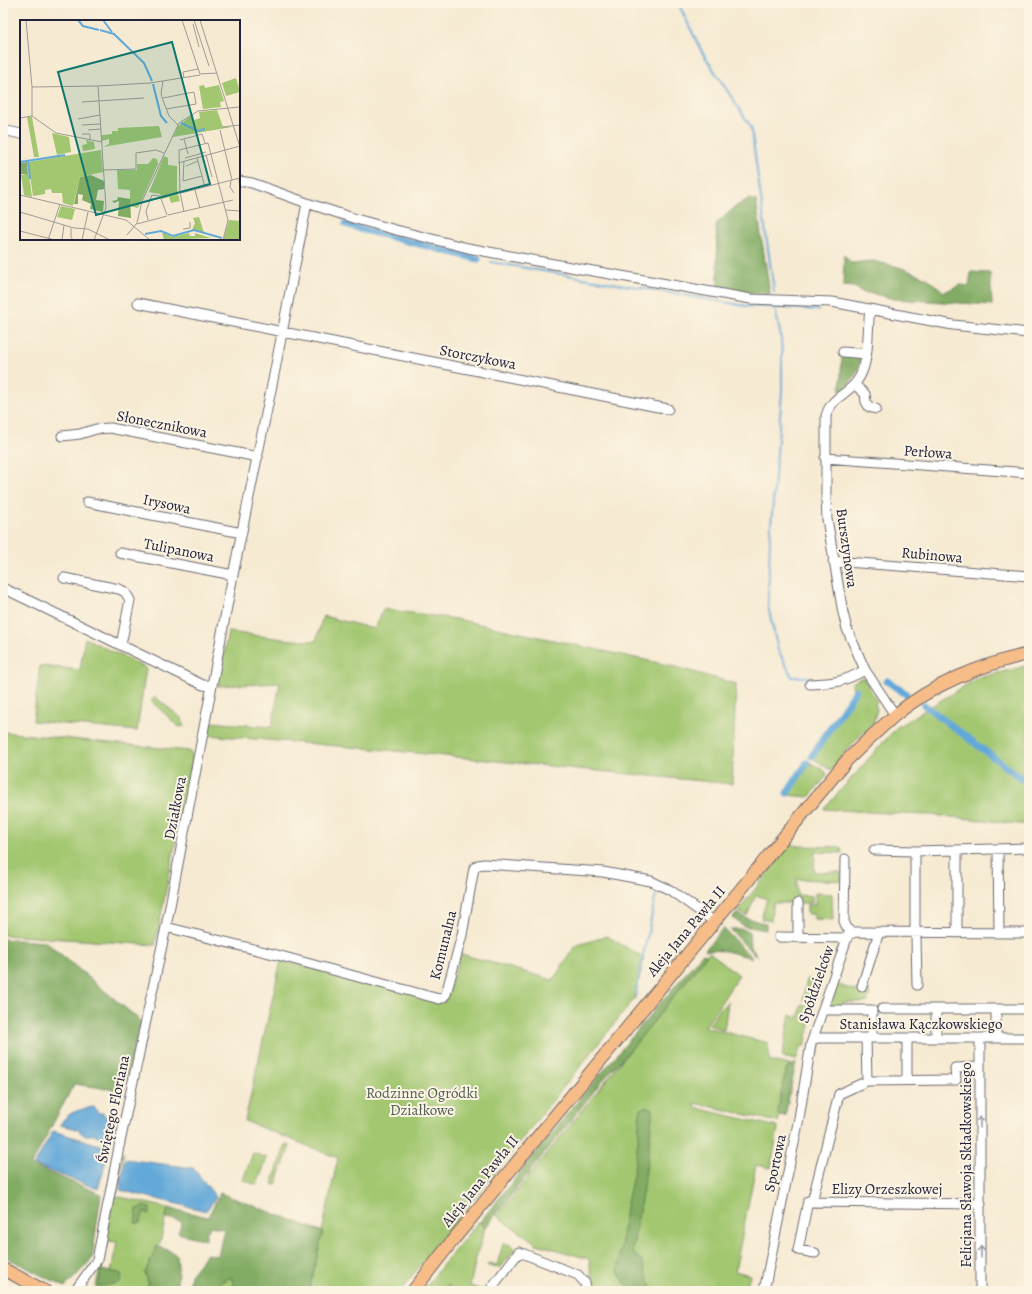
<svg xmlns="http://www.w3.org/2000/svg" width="1032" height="1294" viewBox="0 0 1032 1294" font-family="Alegreya,serif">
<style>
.green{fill:#a3c771;stroke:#627456;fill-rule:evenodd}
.forest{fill:#82ac63;stroke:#52674f}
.water{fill:#62a8d8;stroke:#42658a}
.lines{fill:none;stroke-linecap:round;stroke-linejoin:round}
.stream{stroke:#62a8d8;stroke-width:2}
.canal{stroke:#62a8d8;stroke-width:7}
.minor-casing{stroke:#6c6870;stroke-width:11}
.major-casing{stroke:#6c6870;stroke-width:14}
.minor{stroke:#fff;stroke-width:9}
.major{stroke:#f7bd88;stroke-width:12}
.oneway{stroke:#9c9ca7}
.labels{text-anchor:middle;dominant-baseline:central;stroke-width:4;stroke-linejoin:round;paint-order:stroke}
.street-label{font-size:15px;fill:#22223b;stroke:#fcf5e5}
.park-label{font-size:15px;fill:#4f5c4e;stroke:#fcf5e5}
.inset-river{fill:none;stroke:#62a8d8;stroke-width:2}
.inset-road{fill:none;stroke:#a19a96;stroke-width:1}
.view{fill:#0f766e;fill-opacity:0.15;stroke:#0f766e;stroke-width:2}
.inset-edge{fill:none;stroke:#22223b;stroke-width:2}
</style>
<rect width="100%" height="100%" fill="#fcf5e5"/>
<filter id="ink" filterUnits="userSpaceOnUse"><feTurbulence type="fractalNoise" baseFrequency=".025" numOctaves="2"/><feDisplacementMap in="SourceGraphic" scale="8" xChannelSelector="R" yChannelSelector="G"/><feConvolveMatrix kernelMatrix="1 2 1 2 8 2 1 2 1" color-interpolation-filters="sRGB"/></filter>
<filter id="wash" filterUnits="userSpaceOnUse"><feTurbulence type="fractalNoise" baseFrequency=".012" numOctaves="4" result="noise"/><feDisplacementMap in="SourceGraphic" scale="16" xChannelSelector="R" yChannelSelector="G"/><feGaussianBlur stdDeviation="0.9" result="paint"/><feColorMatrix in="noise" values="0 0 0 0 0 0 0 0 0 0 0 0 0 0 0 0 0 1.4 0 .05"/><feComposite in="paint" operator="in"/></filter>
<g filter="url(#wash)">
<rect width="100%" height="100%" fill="#f6ead2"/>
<path class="green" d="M383 609 456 619 668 665 736 684 732 784 374 749 207 735 211 722 272 727 280 683 218 686 228 632 292 640 316 641 323 616 375 629Z
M85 638 146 668 137 731 33 721 40 666 80 670Z
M1029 665V825L932 815 901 814 824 809 897 727 978 678Z
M861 678H864L877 701 875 704 877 709 873 724 862 734 842 755 832 770 829 769 813 758 852 696 853 690 852 683Z
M155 697 181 718 184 726 179 727 151 701Z
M3 732 189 751 193 756 155 945 3 935Z
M811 763 825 771 827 774 825 778 809 797 787 795Z
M790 844 798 846 841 847 842 853 815 852 814 872H841L842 881 797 879V895L812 896V903H774L772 907 771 921 761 919 767 899 756 895 747 916 738 911Z
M815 893 832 894 833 920 814 919V914H807V905H815Z
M607 936 644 958 635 998 400 1291H309L338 1158 245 1121 281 960 445 1002 461 954 553 980 575 946Z
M709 952 739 975 705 1027 768 1043 770 1061 790 1065 778 1122 695 1103 694 1106 704 1110 778 1127 771 1168 756 1165 735 1271 750 1275 745 1291H594L589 1259 537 1244 497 1216Z
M807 979 821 982 814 1003 803 1000Z
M835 984 854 990 869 989 870 997 867 999 868 1002H843L842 1007 828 1006Z
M728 1002 724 1030 709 1025 720 1009Z
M802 1005 814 1009 805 1045 800 1048 796 1060 782 1057 790 1015 798 1018Z
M286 1144 290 1146 276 1185 272 1184Z
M122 1152H124L116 1196 168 1208 160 1243 157 1246 145 1273 150 1291H95ZM107 1241 117 1242 111 1272 119 1273 98 1287Z
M253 1153 267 1158 257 1185 243 1180Z
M478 1222H480L485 1228 476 1258 470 1286 482 1290 481 1291H457L449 1289 450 1286 447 1285 446 1288 448 1291H423L442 1266Z
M503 1244H508L515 1248 514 1251 500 1268 498 1267 497 1268 488 1266 487 1265 488 1263 497 1265Z
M231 1277 236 1291H214L217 1284Z"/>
<path class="forest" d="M748 199 756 201 770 294 750 293 718 286 716 224 735 207Z
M844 255 851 263 873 261 899 267 927 278 944 292 960 285 969 286 971 272 990 273 992 305 894 299 871 293H864L854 287 843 286Z
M842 354 862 356C859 372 852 382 840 393Z
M737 913 746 918 766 924V930L743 926 733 918Z
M723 928 752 958 726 951 705 950Z
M730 929H742L749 931 750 946 754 950 756 957Z
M3 939 46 942 141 1021 123 1091 74 1084 31 1165 101 1194 92 1259 65 1287 3 1256Z
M702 954 707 955 638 1041 602 1081 485 1228 480 1222 571 1109Z
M796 1063 785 1116 777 1114 786 1069Z
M647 1106 653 1109 646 1171 632 1252 641 1260 653 1291H635L624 1282 618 1271 626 1207 633 1176 638 1141 640 1109Z
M220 1193 323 1232 309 1291H236L231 1277 217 1284 214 1291H188L191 1274 207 1254 218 1256 224 1229 210 1226 208 1231H206V1240L178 1233 179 1229H180L181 1221 166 1218 168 1208 208 1217Z
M143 1206 150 1208V1214L144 1212 140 1223H135L137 1209Z
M157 1246 168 1250 177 1255 178 1266 177 1291H150L145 1273Z
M101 1270 119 1273 122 1275 120 1283 98 1287Z"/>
<path class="water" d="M94 1107 98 1113H103L109 1121 114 1124 117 1130 108 1142 96 1135H84L77 1129 60 1125C67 1112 80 1109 94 1107Z
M53 1131 110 1148 98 1189 34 1165Z
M125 1159 193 1168 216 1197 206 1211 120 1190Z"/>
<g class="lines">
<path class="stream" d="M678 3 702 52 751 127 774 292
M491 262 746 306 819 310
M775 308 781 338 782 354V391L770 539 768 596V606L778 650 791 675 792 677H810
M635 996 656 894"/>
<path class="canal" d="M346 224 360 229 478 259
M887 681 906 694
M924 705 1029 784
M812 756 856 690
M787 793 807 763"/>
</g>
</g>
<g filter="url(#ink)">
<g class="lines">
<g class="minor-casing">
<path id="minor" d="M3 130 21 134
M307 203 356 219 396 230 468 248 531 260 751 299 832 302 953 325 1029 333
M138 303 668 409
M870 309C867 330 870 360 859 378 849 395 831 396 826 416V499L827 519 843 613 847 629 865 670 895 715
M843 352 866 354
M855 385 865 394 866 402 869 407 876 409
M62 436 80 434 96 429 110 428 258 457
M825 458 1029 473
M87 502 242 533
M120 553 233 575
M833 561 1029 576
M64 578 119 589 125 592 130 600 121 645
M3 588 203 685 212 686
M810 684C836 683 843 682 865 670
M998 849 999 932
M874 850 915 851 1029 848
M957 850V933
M915 851V932L916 936 917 985
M845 859 844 921 846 926 851 933
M798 903V937
M166 927 281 956 439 999 442 998 446 994 462 935 474 868 478 865 484 864 603 872 651 881 670 890 715 922
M779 937 847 938
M862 986 879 932
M882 1009H1029
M996 1009V1038
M823 1010H872V1038
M866 1038 867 1081 839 1094 812 1202 981 1204
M936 1038V1009
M980 1038V1291
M813 1040 817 1038H1029
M907 1080V1038
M867 1081 956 1080 955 1068 980 1067
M812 1202 808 1201 798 1250 815 1253
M75 1291 97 1260 119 1147 166 927 233 575 273 380 307 203 252 183 239 181
M489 1291 519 1252 578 1275 585 1283 586 1291
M764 1291 799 1118 811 1044 848 935 855 932 1029 933"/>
</g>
<g class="major-casing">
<path id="major" d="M3 1269 45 1291
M413 1291 453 1240 847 760C862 745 878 730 894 716 931 685 982 664 1029 654"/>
</g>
<use href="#minor" class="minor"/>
<use href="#major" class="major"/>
</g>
<defs><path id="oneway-shaft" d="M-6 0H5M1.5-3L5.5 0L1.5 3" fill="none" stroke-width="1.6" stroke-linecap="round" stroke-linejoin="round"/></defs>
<g class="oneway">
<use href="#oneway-shaft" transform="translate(980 1122) rotate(-90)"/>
<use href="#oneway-shaft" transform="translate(981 1252) rotate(-90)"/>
</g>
</g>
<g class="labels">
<g class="street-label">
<text transform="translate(478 357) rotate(11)">Storczykowa</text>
<text transform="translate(162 424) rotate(11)">Słonecznikowa</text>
<text transform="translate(928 452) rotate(4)">Perłowa</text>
<text transform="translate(167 504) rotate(12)">Irysowa</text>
<text transform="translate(847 548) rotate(82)">Bursztynowa</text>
<text transform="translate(179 550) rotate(11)">Tulipanowa</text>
<text transform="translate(932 555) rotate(5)">Rubinowa</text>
<text transform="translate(175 808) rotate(-79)">Działkowa</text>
<text transform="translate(686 931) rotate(-50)">Aleja Jana Pawła II</text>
<text transform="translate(443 945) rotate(-76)">Komunalna</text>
<text transform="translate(816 984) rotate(-71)">Spółdzielców</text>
<text x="921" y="1024">Stanisława Kączkowskiego</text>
<text transform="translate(113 1109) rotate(-78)">Świętego Floriana</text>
<text transform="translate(775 1163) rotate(-78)">Sportowa</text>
<text transform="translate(966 1165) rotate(-90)">Felicjana Sławoja Składkowskiego</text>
<text transform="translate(480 1181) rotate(-51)">Aleja Jana Pawła II</text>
<text x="887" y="1189">Elizy Orzeszkowej</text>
</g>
<g class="park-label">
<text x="422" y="1093">Rodzinne Ogródki<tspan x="422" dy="17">Działkowe</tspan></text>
</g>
</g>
<g transform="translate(20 20)">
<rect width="220" height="220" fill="#f6ead2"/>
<path d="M216 58 220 72 206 76 202 63ZM184 65 185 68 199 65 204 81 200 82 201 87 183 89 179 66ZM197 90 203 107H212L153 117 158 106 173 94 174 100 180 98 179 92ZM7 97H12L19 137H14ZM139 106 142 117 83 127 89 124V119L82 121V115L92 114V111H98V108ZM32 113 49 117 51 132 37 135ZM66 120 74 122 75 129 63 131 62 125 67 124ZM81 130 83 152 60 157 53 186 43 183 42 173H32L31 169 25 170V174L13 176 8 142ZM144 136 148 138V145L157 146V170L160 181 151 183 149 177 142 179 140 174 129 172ZM133 138 137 139 138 144 118 188 110 186V170L98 169 97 150H117V144H128ZM1 155H9L12 177 4 175ZM41 186 55 189 52 200 37 197ZM179 197 184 213 172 210 175 203 173 198ZM209 200 220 201V220H203ZM142 212 152 217 169 213 170 216H175V213L191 218 144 220Z" fill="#a3c771"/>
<path d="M7 142 8 155 1 154 0 143ZM71 155 84 161V169L78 170 76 180 84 181 83 192 70 189 71 184 62 180 63 175 58 174V184H54L60 157ZM98 177 110 179 111 198 98 196 99 181 94 183 92 181 97 180Z" fill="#82ac63"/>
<path class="inset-river" d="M58 0 63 6 79 10M83 0 92 12M80 10 94 14 124 43 132 61M133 64 141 96 147 103M161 103 178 111 185 109M8 141 10 159M0 142 45 135M125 214 141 211 153 216 174 210 202 218"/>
<path class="inset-road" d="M6 0 12 67V96L36 113 82 122M162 0 180 54 197 53M174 0 189 46M180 0 220 127M173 4 179 27M164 58 163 52 178 49M143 61 141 74 144 83 149 96 158 105M78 66 130 63 180 55M12 67 78 66 86 188 74 220M143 78 174 72 176 84 146 89M62 82 124 78M0 98 12 96M58 99 80 95M62 105 80 104M202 107 220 105M68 110 81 109M200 110 212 160M62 114H70V120M164 119 168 134M160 120 182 114 185 123M186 135 192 157M165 138 186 132M177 138 185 167M164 141 163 161 182 156M158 143 220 126M166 146 178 141M84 150 116 149V133L136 130 144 133M219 158 220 172M211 160 210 167 214 173M175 170 180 188M161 173 220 158M0 175 106 200 130 220M206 190 220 191M0 192 54 208 68 209 90 220M164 192 160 172 159 130 188 123 208 200 203 220M148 195 213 180M128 200 126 191 132 175 140 176 147 195M117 204 147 196M51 208V217L53 220M163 209 170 208V202M0 211 35 220M107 215 117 203 122 181 159 103 178 91 220 87M28 220 40 184M42 220 44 205M62 220 68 192"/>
<path class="view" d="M152 22 190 164 76 195 38 52Z"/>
<rect width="220" height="220" class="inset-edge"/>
</g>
<rect width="1032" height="1294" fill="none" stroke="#fcf5e5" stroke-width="16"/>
</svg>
